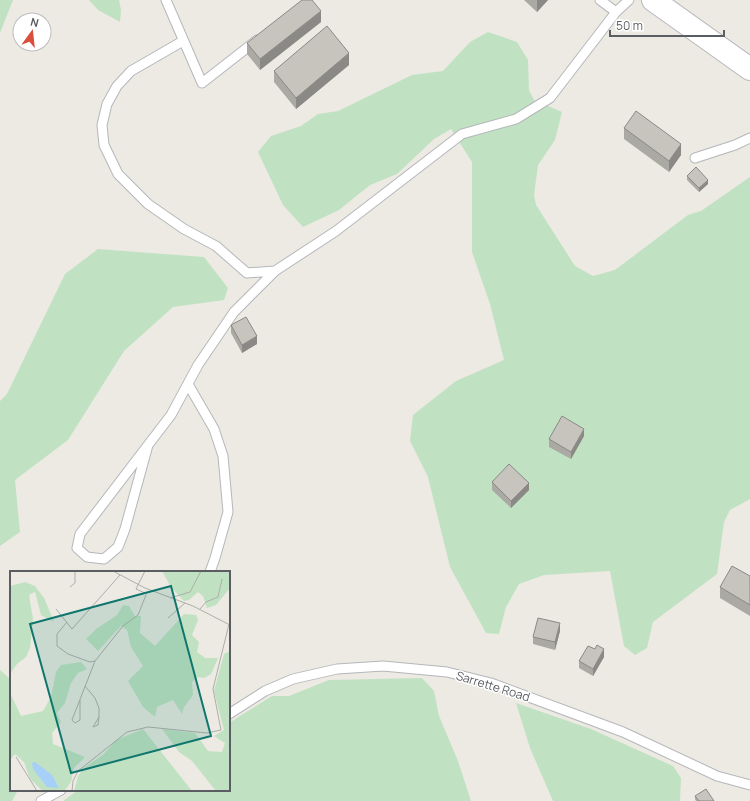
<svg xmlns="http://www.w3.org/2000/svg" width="750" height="801" viewBox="0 0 750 801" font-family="Manrope,sans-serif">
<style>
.green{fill:#c0e2c2}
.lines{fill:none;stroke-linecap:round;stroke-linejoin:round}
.lane-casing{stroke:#b4b7bb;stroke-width:11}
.secondary-casing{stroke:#b6b8bd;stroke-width:24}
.lane{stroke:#fff;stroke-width:9}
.secondary{stroke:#fff;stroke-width:22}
.wall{fill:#aba9a3}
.shaded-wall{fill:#8b8985}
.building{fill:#c7c4be;stroke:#8b8985}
.labels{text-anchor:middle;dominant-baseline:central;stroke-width:3;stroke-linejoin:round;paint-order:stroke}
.street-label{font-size:12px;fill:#5a5d61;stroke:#fff}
.inset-road{fill:none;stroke:#aeaeaa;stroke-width:1}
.view{fill:#0f766e;fill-opacity:0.15;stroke:#0f766e;stroke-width:2}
.inset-edge{fill:none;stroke:#5a5d61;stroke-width:2}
</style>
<rect width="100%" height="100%" fill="#eceae2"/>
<path class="green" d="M0 0H13L0 33Z
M89 0H119L121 10 120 22 98 10Z
M488 32 517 42 528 60 529 90 534 100 562 112 555 140 538 165 534 195 536 205 575 266 593 276 615 270 688 215 701 211 750 177V499L730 510 724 522 717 574 653 622 647 648 635 655 624 646 610 571 544 575 519 584 506 607 499 634 486 633 450 567 428 477 410 441 413 415 456 381 504 360 490 304 472 252V162L451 129 434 139 397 174 370 185 339 210 303 227 283 205 258 152 271 136 301 126 318 114 338 111 412 75 443 71 470 42Z
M98 249 204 257 228 288 224 300 173 307 124 351 68 440 15 480 20 532 0 546V401L7 394 65 274Z
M0 670 11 680V790H18L12 801H0Z
M422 678 434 691 439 716 458 761 471 801H63L78 790H229V723L272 696H289L329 680Z
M516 703 591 729 673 766 681 778 680 801H553L530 748Z"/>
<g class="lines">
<g class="lane-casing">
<path id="lane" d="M166 0 202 83 257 40
M600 0 616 12 629 0
M183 41 131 71 117 86 107 104 102 125 104 145 118 174 148 204 184 229 216 246 247 273 275 271 336 231 462 134 516 119 550 98 616 12
M695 158 735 145 750 138
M188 384 214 429 223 456 228 512 215 558 210 572
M148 445 125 529 118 547 104 559 87 557 77 548 80 534 171 415 198 365 234 312 275 271
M229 714 265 691 293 679 337 669 383 666 447 672 491 683 623 732 717 776 750 785
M41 801 61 790"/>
</g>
<g class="secondary-casing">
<path id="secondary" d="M653 0 750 69"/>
</g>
<use href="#lane" class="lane"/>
<use href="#secondary" class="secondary"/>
</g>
<path class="wall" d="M524 0H548L537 12Z
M321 22 260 70 247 54V43Z
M349 65 296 109 274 82V71Z
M624 128 681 155 669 172 624 139Z
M687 176 708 184 699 192 687 180Z
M231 325 257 344 242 353 231 333Z
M584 436 571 459 549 447V439Z
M492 482 529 490 511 508 492 490Z
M750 576V616L720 598V587Z
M560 631 555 650 533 644V637Z
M604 657 593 676 579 668V661Z
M695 796 714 801H696L695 799Z"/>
<path class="shaded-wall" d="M537 0H548L537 12Z
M321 11V22L260 70V59Z
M349 53V65L296 109V98Z
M681 144V155L669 172V161Z
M708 180V184L699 192V188Z
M257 336V344L242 353V345Z
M584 429V436L571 459V452Z
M529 483V490L511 508V501Z
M560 623V631L555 650V642Z
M604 649V657L593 676V669Z"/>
<path class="building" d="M302 0H312L321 11 260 59 247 43Z
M327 26 349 53 296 98 274 71Z
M636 111 681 144 669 161 624 128Z
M696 167 708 180 699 188 687 176Z
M246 317 257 336 242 345 231 325Z
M562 416 584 429 571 452 549 439Z
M509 464 529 483 511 501 492 482Z
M732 566 750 576V605L720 587Z
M538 618 560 623 555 642 533 637Z
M597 645 604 649 593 669 579 661 588 646 595 649Z
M706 789 714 801H699L695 796Z"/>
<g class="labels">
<g class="street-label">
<text transform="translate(493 686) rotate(17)">Sarrette Road</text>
</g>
</g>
<g transform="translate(10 571)">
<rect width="220" height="220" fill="#eceae2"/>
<path d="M152 0H220V17L206 34 197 37 193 25 188 21 179 29 174 30 161 16ZM15 11 25 15 34 27 44 51 31 44 25 21 19 24 23 48 20 77 16 86 7 93 0 103V15ZM113 34 119 35 125 45H131L130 62 145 75 174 43 186 44 188 49 182 64 189 71 187 81 195 87H208L201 103 194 107 188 106 182 111 183 124 174 136 172 143 163 129 147 136 145 146 133 136 118 110 133 95 121 76 117 59 111 55 88 80 76 68 86 58 107 44ZM220 80V220H206L182 190 169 181 152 158 185 162 198 180 212 181 215 172 204 165 214 159 204 120 214 83ZM71 91 77 98 68 102 61 112 55 132 47 142 51 151 42 162 43 173 75 186 64 197 61 211 55 219 33 220 20 208 14 191 5 183 0 189V122L11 145 33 140 41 126 46 101 51 94ZM133 158 182 220H64L68 205 75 196 94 183 106 169Z" fill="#c0e2c2"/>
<path d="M25 191 42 204 49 217 37 216 23 198 22 192Z" fill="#a6d0f7"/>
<path class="inset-road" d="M103 0 135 17 183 35 220 54M135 0 126 18 137 23M60 16 65 12V0M160 27 180 21 191 0M46 38 62 58 110 4M190 38 196 31 208 26 212 8M158 47 175 32M57 51 47 63V75L58 83 80 91 85 90 113 55 128 44 136 24M75 115 85 127 89 137V146L83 156 88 154 89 146M70 129V149L65 152 62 149 85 90M6 186 27 220M62 220 63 210 68 200 117 161 138 156 197 162 211 159 203 118 219 53"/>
<path class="view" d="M161 15 201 165 61 202 20 53Z"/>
<rect width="220" height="220" class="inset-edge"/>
</g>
<g transform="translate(32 32) rotate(15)"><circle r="19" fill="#ffffff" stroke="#bdbec0"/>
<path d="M0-3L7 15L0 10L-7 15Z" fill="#da4f3a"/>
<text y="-6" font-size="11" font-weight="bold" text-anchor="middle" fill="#5a5d61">N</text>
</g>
<path d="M610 30v6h114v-6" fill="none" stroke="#5a5d61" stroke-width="2"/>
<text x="616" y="30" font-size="12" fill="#5a5d61" stroke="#ffffff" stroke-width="3" paint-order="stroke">50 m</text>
</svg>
